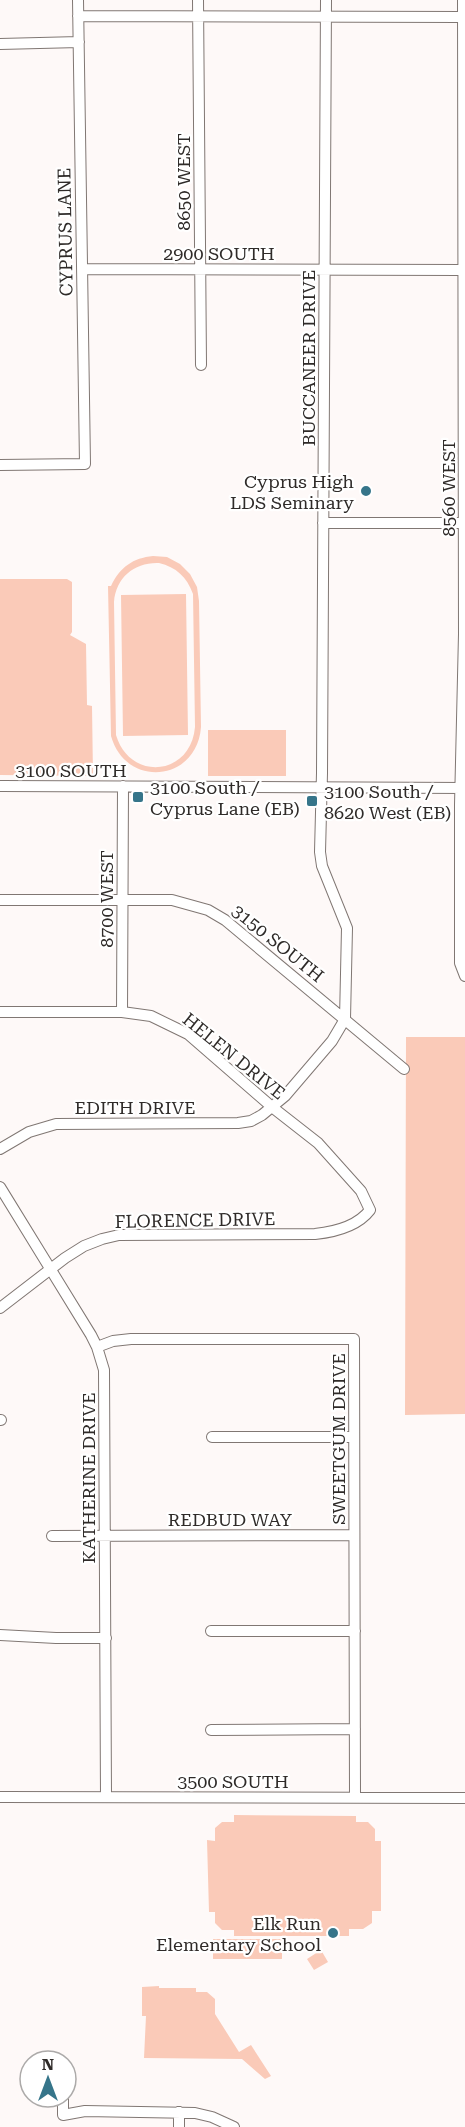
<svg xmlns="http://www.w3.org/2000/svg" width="465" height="2127" viewBox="0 0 465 2127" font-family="'Roboto Serif',serif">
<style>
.green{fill:#facab8;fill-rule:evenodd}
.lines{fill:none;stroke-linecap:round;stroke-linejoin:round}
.minor-casing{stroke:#807773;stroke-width:12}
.minor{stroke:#fff;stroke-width:10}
.poi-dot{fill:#36758a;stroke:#fff;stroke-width:2}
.labels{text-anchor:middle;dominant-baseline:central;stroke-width:4.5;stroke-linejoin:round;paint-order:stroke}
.street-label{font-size:18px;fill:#2f2b29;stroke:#fff}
.poi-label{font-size:18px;fill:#2f2b29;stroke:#fff;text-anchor:end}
</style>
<rect width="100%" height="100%" fill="#fef9f8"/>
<path class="green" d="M153 556 167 557 180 564 190 574 197 587 199 601 201 727C197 782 126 789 111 736L108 586H111C120 567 133 558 153 556ZM159 563C176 567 187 577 193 594L195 727C191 776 130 782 116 735L114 602C116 577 135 562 159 563Z
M0 579H67L72 582V632L70 635 86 644 87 705 92 706 93 776 0 775Z
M186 594 188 735 123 736 121 595Z
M208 730H286V776H208Z
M406 1037H465V1414L405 1415Z
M234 1815 356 1816V1822H368L375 1829V1841H381V1911H372V1923L363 1929H349V1936H234V1930H222L215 1923V1912H209L207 1840 215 1841V1828L222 1822H234Z
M213 1939H282V1959H213Z
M321 1950 328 1962 314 1970 307 1959Z
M159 1986V1988H196V1992H207L215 1999V2014L239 2052 251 2045 271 2076 265 2079 242 2059 144 2058 146 2016H142V1987Z"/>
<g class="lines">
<g class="minor-casing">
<path id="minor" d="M198 0 201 365
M463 0 464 634 460 805V963L465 976
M78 16 463 17
M0 44 79 42
M82 269 464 270
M0 465 85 464 78 0
M323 523H464
M0 786 465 788
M0 900H172L208 910 225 920 404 1069
M0 1012H122L151 1016 188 1034 272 1107 318 1143 361 1191 370 1210C357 1227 334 1232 315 1234L119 1235 102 1239 84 1246 65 1258 0 1308
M122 1012 123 786
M0 1149 29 1132 56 1124 238 1123 251 1121 262 1115 285 1096 332 1041 345 1019 347 928 322 866 320 852 322 773 326 0
M0 1187 91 1335 97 1347 104 1370 106 1797
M97 1347 113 1341 131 1339H354L355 1797
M0 1420H1
M212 1437H354
M52 1536 354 1535
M211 1631H355
M0 1635 56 1638H106
M211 1730 355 1729
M0 1797 465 1798
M63 2097V2115L85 2111 195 2113 212 2117 234 2127
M179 2127V2112"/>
</g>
<use href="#minor" class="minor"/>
</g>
<g class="poi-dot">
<circle cx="366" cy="491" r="6"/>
<rect x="132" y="791" width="12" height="12" rx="3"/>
<rect x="306" y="795" width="12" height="12" rx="3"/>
<circle cx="333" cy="1933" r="6"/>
</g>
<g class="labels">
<g class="street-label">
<text transform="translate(183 182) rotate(-90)">8650 WEST</text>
<text transform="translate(65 232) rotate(-91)">CYPRUS LANE</text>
<text x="219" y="253">2900 SOUTH</text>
<text transform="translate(308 358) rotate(-90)">BUCCANEER DRIVE</text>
<text transform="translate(448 488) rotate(-90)">8560 WEST</text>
<text x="71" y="770">3100 SOUTH</text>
<text transform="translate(106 899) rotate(-90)">8700 WEST</text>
<text transform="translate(278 943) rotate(39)">3150 SOUTH</text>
<text transform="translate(234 1056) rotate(39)">HELEN DRIVE</text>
<text x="135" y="1107">EDITH DRIVE</text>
<text transform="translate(195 1220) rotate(-1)">FLORENCE DRIVE</text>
<text transform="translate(338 1439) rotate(-90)">SWEETGUM DRIVE</text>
<text transform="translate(88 1478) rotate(-90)">KATHERINE DRIVE</text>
<text x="230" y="1519">REDBUD WAY</text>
<text x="233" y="1781">3500 SOUTH</text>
</g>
<g class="poi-label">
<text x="354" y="481">Cyprus High<tspan x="354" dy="21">LDS Seminary</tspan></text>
<text x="150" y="787" text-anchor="start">3100 South /<tspan x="150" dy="21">Cyprus Lane (EB)</tspan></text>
<text x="324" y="791" text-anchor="start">3100 South /<tspan x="324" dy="21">8620 West (EB)</tspan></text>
<text x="321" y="1923">Elk Run<tspan x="321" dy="21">Elementary School</tspan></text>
</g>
</g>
<g transform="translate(48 2079)"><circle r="28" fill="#ffffff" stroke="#acaaa9" stroke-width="1.5"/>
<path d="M0-4.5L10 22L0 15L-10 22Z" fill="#36758a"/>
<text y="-9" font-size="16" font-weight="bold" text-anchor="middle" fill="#2f2b29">N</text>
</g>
</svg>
